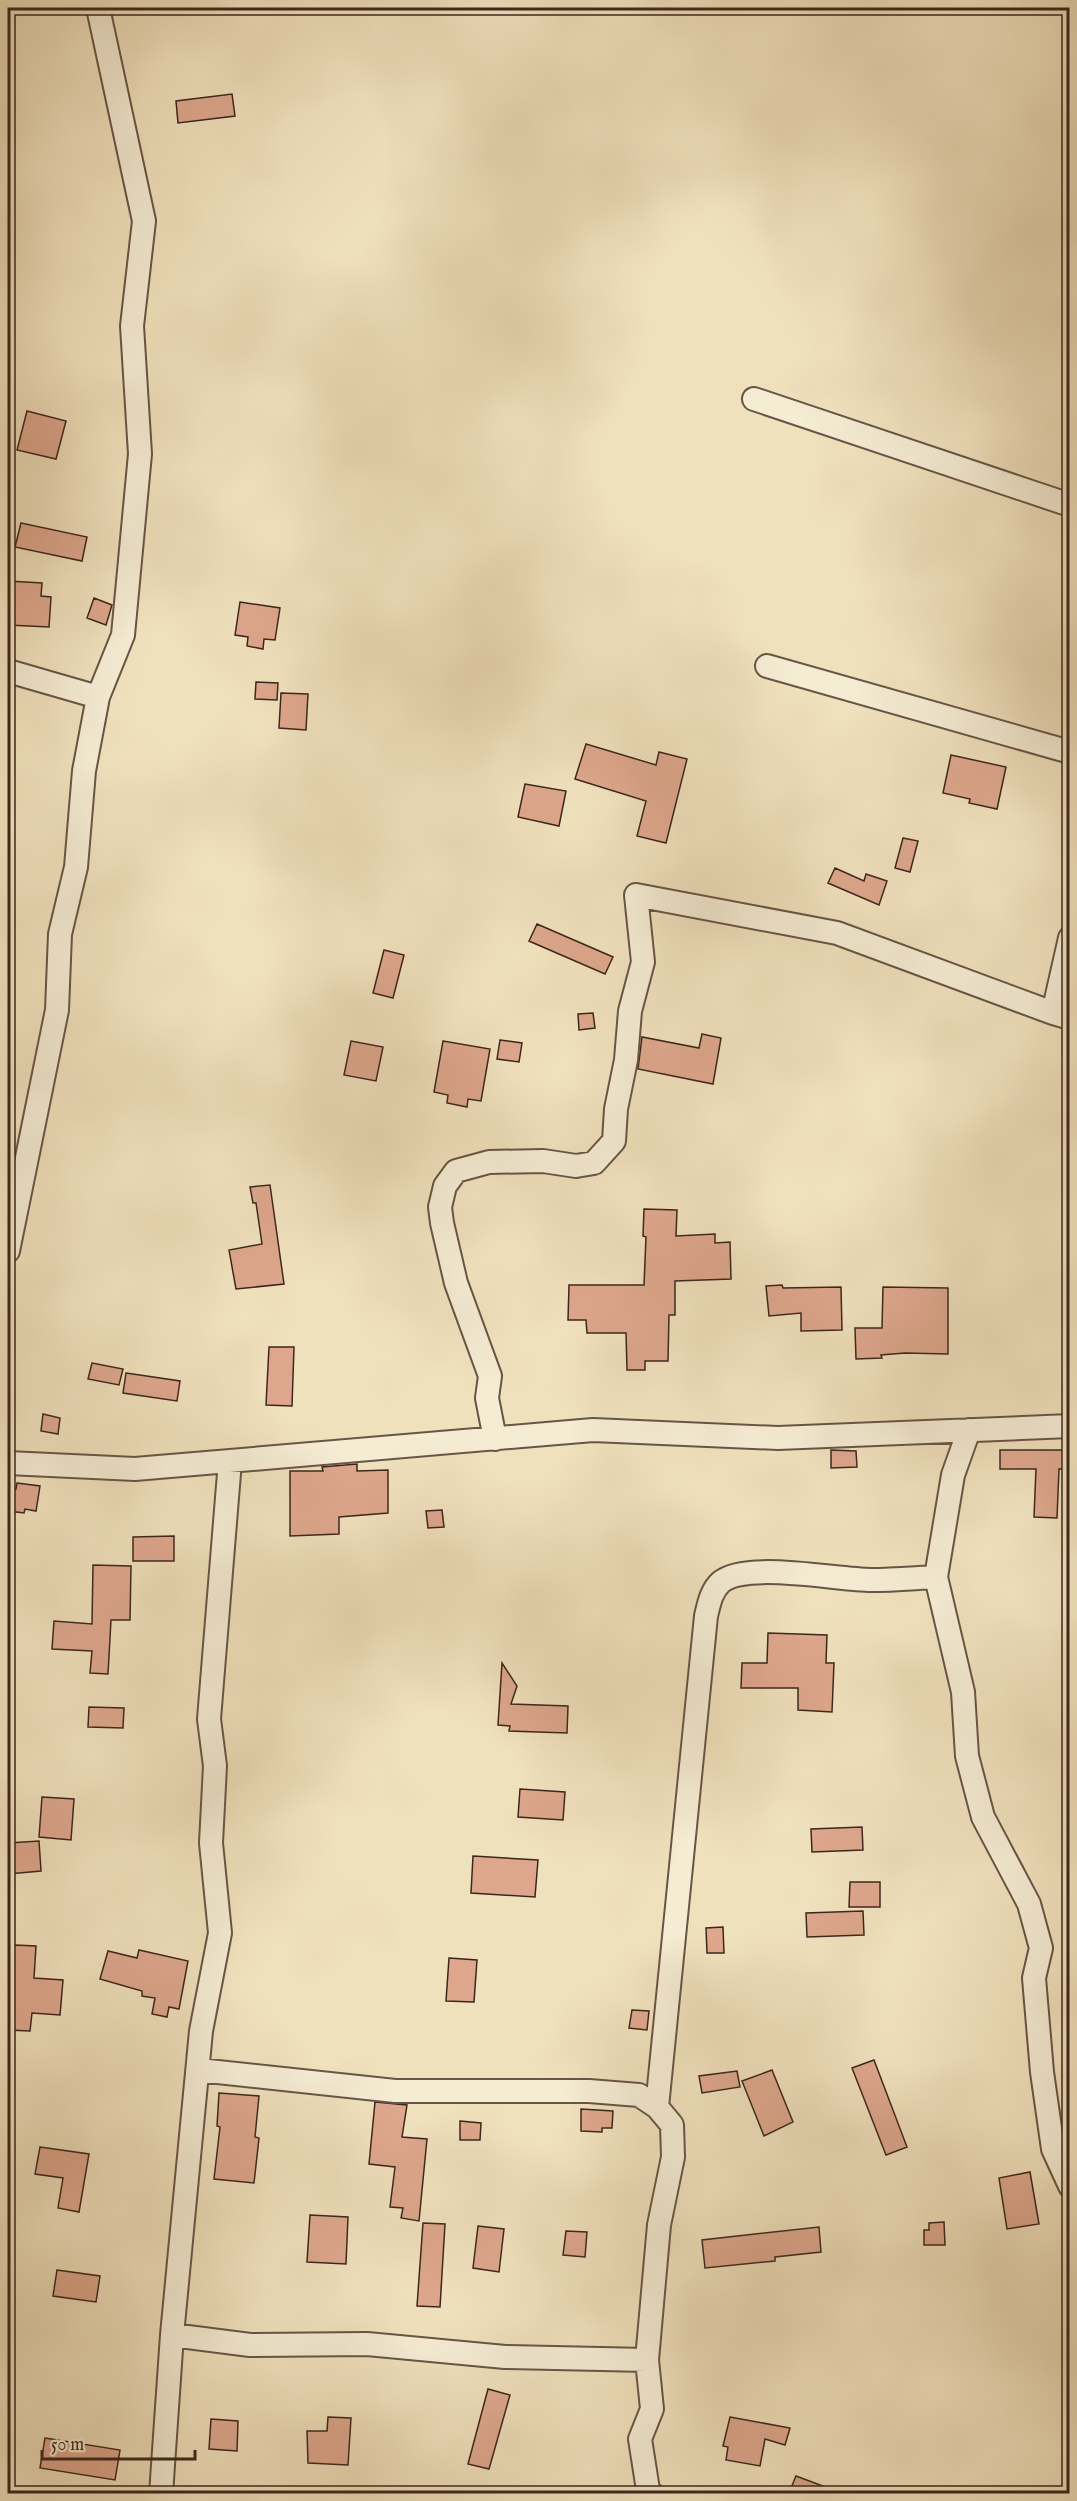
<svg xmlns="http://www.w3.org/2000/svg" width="1077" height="2501" viewBox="0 0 1077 2501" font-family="'IM FELL English',serif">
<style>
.building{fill:#dea78d;stroke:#3c261d;stroke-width:1.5}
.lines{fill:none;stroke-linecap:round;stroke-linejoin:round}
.minor-casing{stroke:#695545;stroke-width:26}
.minor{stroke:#f5ecd4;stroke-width:22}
</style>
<rect width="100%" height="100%" fill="#f0e1bd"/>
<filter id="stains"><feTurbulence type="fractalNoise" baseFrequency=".00333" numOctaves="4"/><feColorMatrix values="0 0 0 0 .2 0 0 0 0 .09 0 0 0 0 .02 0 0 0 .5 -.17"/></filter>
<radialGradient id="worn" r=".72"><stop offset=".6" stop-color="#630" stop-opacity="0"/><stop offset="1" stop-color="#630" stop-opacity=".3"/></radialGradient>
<path class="building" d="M232 94 235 116 178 123 176 101Z
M27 411 66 421 56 459 17 450Z
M21 523 87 537 82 561 15 547Z
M8 581 42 583 41 596 51 597 49 627 8 625Z
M94 598 112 605 106 625 87 618Z
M240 602 280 608 275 640 264 639 263 649 247 646 248 637 235 635Z
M256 682 278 683 277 700 255 699Z
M281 693 308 694 306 730 279 728Z
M586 744 656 765 659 752 687 759 666 843 637 836 646 801 575 779Z
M951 755 1006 767 997 809 969 803 970 799 943 793Z
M525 784 566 791 559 826 518 817Z
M903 838 918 841 910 872 895 868Z
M835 868 864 881 866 874 887 881 879 905 828 883Z
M537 924 613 957 605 974 529 941Z
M384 950 404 955 393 998 373 993Z
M593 1013 595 1028 579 1030 578 1014Z
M702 1034 721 1038 713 1084 638 1069 642 1037 699 1048Z
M500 1040 522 1043 519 1062 497 1059Z
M351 1041 383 1047 376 1081 344 1075Z
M443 1041 490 1049 481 1101 468 1099 467 1107 447 1103 448 1095 434 1092Z
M270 1185 284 1284 236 1289 229 1250 262 1244 256 1203H253L250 1187Z
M644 1209 677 1210 676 1236 715 1234V1243L730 1242 731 1279 675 1281V1315H669L668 1361H645V1370H627L626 1333H587L586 1320H568L569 1285H644L646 1237 643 1236Z
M782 1285 783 1288 841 1287 842 1330 801 1331V1313L769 1316 766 1286Z
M883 1287 948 1288V1354L905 1353 881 1355 882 1358 856 1359 855 1328H882Z
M269 1347H294L292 1406 266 1405Z
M92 1363 123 1369 119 1385 88 1379Z
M126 1373 180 1381 177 1401 123 1393Z
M43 1414 60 1418 58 1434 41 1431Z
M831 1450 856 1451 857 1467 831 1468Z
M1000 1450H1070V1469H1059L1057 1518 1034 1517 1036 1469H1000Z
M357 1464V1471L388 1470V1513L339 1517V1534L290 1536V1471H323L322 1467Z
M17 1483 40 1486 36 1511 25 1509 24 1513 8 1511V1489H16Z
M442 1510 444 1527 428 1528 426 1511Z
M174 1536V1561H133V1537Z
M93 1565 131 1566 130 1620H111L108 1674 90 1673 92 1651 52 1649 54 1621 92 1624Z
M768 1633 827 1635 826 1663H834L832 1712 798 1710V1688H741L742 1663H767Z
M502 1663 517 1686 511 1704 568 1706 567 1733 509 1731 510 1726 498 1725Z
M89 1707 124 1708 123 1728 88 1727Z
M520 1789 565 1792 563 1820 518 1817Z
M42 1797 74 1799 71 1840 39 1837Z
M862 1827 863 1850 812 1852 811 1829Z
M39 1841 41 1871 8 1874V1843Z
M473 1856 538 1860 535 1897 471 1893Z
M850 1882H880V1907H849Z
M863 1911 864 1935 807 1937 806 1913Z
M723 1927 724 1953H707L706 1928Z
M14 1945 36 1946 34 1978 63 1980 60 2015 32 2013 30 2031 8 2030Z
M139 1950 188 1961 179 2009 169 2007 167 2017 152 2014 155 1998 142 1996V1991L100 1979 108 1951 137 1958Z
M449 1958 477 1960 474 2002 446 2001Z
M632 2010 649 2011 647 2030 629 2028Z
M874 2060 907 2147 886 2155 852 2068Z
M772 2070 793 2122 764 2136 742 2081Z
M737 2071 740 2087 702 2093 699 2076Z
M219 2093 259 2096 255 2137 259 2138 254 2183 214 2179 220 2127 217 2126Z
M375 2102 407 2105 402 2137 427 2139 419 2221 401 2218 403 2208 390 2207 395 2167 369 2164Z
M581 2109 613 2111 612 2128H602V2132L581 2131Z
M460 2121 481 2123 480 2140H460Z
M40 2147 89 2154 79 2212 58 2208 63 2178 35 2174Z
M1030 2172 1039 2224 1007 2229 999 2178Z
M310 2215 348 2217 346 2264 307 2262Z
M944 2222 945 2245H924V2230H929V2223Z
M423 2223 445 2224 440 2307 417 2306Z
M478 2226 504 2229 499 2272 473 2268Z
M819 2227 821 2252 775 2257V2261L705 2268 702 2240Z
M566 2231 587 2232 585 2257 563 2255Z
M57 2270 100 2276 96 2302 53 2296Z
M488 2389 510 2395 489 2469 468 2464Z
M328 2417 351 2418 348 2465 308 2463 307 2431H327Z
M730 2417 790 2428 785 2445 765 2439 760 2466 726 2460 728 2447 723 2446Z
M211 2419 238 2421 237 2451 209 2449Z
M45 2438 120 2450 115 2480 40 2468Z
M796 2476 839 2492 838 2493H789Z"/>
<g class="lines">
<g class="minor-casing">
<path id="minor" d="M754 399 1070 505
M767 666 1070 752
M8 671 98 697
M1070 938 1053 1013 1070 1018
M8 1251 57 1010 60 934 76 867 84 771 98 697 123 635 140 454 132 326 144 221 98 8
M969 1430 953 1475 936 1577 963 1692 967 1756 983 1817 1029 1904 1041 1948 1034 1978 1042 2072 1053 2149 1070 2186
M495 1439 487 1398 490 1376 456 1283 442 1223 440 1207 445 1186 456 1171 489 1162 543 1161 576 1166 594 1163 614 1141 616 1109 626 1060 630 1011 643 962 636 895 837 933 1053 1013
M8 1463 135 1469 593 1430 778 1438 1070 1426
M657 2107 706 1616C709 1604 711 1591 721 1582 746 1561 837 1580 871 1580 893 1580 915 1578 936 1577
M172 2335 250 2345 367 2344 505 2357 647 2360 659 2225 673 2157 672 2125 657 2107 639 2095 589 2091H395L199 2070
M647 2360 652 2409 640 2439 648 2490 652 2494
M161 2494 172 2335 201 2031 220 1933 211 1843 215 1766 209 1719 230 1461"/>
</g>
<use href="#minor" class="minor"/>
</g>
<rect width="1077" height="2501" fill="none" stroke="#f0e1bd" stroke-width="30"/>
<rect x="9" y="9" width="1059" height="2483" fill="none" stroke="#3c261d" stroke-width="3"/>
<rect x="15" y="15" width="1047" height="2471" fill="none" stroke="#3c261d" stroke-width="1.5"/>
<path d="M42 2450v9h153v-9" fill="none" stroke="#3c261d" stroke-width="3"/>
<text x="51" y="2450" font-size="18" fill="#3c261d" stroke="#f5ecd4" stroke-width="4.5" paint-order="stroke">50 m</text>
<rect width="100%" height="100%" filter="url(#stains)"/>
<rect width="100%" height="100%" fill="url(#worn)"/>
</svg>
